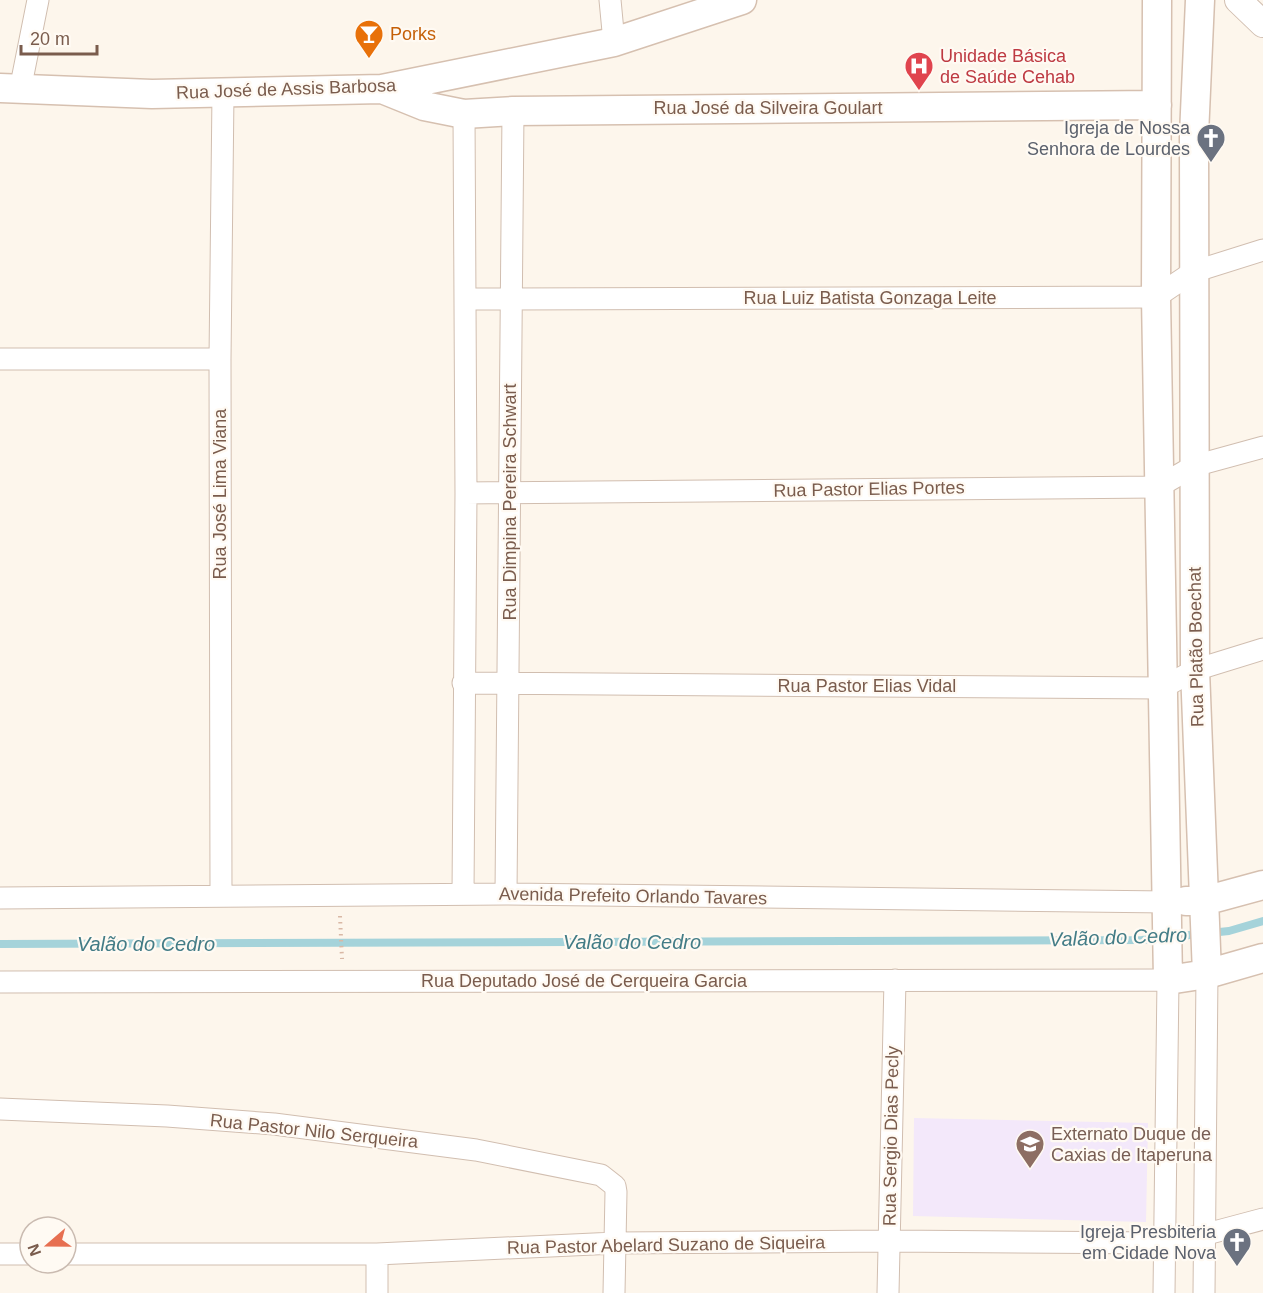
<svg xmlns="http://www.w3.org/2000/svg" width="1263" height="1293" viewBox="0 0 1263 1293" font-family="Helvetica,sans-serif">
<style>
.education{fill:#f3e8fa}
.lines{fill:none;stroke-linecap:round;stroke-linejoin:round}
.stream{stroke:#a5d3da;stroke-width:8}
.minor-casing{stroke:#d1beb0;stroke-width:23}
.tertiary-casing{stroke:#d1beb0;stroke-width:28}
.secondary-casing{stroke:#d6c0b0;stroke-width:31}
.path{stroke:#d9b8a5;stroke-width:4;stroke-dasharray:1.5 4.5;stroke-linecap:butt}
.minor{stroke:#fff;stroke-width:21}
.tertiary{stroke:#fff;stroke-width:26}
.secondary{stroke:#fff;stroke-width:28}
.labels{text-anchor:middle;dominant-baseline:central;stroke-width:4.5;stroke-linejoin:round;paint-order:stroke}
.food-label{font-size:18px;fill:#c56008;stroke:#fffaf3;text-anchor:start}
.health-label{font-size:18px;fill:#be3a42;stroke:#fffaf3;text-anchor:start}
.street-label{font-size:18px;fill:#7a5c4d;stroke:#fffaf3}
.worship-label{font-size:18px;fill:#5b616d;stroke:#fffaf3;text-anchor:end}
.education-label{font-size:18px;fill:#785e54;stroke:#fffaf3;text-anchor:start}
.water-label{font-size:20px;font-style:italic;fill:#437c86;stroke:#fffaf3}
</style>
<rect width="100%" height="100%" fill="#fdf6ec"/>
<path class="education" d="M914 1118 1148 1123 1146 1222 913 1216Z"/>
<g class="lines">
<path class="stream" d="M0 944 1142 940 1229 931 1263 921"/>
<g class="minor-casing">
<path id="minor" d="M610 0 614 42
M20 90 38 0
M466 299 1156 297 1193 272 1263 250
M0 359H220
M466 493 1158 487 1194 466 1263 447
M463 683 1162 688 1195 670 1263 649
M463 894 466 493 464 114
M506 894 513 111
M221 895 220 359 223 93
M0 898 506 894 1168 902
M0 982 1168 980 1164 1293
M0 1109 167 1116 274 1124 476 1150 601 1175 615 1186 616 1192 614 1293
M0 1254H30
M66 1254H377L615 1243 889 1241 1164 1243 1203 1235 1263 1219
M377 1254V1293
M888 1293 895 980
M1204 1293 1207 974"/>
</g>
<g class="tertiary-casing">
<path id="tertiary" d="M1238 0 1263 24"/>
</g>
<g class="secondary-casing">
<path id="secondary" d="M1157 0 1156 297 1168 980 1207 974 1263 958
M1200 0 1194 135 1195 670 1207 974
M0 88 152 94 382 89 614 42 742 0
M382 89 424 106 464 114 513 111 1157 105
M1186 901H1204L1263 885"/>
</g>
<path class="path" d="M340 916 342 959"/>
<use href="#minor" class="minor"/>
<use href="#tertiary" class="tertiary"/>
<use href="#secondary" class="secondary"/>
</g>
<defs>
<g id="bar-pin" transform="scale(1.5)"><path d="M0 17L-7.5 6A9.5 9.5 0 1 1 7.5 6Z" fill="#e8710a" stroke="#fffaf3"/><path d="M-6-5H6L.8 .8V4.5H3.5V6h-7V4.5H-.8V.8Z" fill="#fff"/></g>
<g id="hospital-pin" transform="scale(1.5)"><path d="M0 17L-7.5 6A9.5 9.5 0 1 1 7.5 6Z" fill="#e0444e" stroke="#fffaf3"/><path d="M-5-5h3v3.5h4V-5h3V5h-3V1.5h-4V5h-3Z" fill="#fff"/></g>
<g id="church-pin" transform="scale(1.5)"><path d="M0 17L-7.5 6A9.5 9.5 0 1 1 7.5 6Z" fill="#6b7280" stroke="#fffaf3"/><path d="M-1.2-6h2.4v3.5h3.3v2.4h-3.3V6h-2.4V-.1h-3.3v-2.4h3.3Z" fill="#fff"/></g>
<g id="school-pin" transform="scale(1.5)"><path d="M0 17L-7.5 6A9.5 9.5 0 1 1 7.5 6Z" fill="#8d6e63" stroke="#fffaf3"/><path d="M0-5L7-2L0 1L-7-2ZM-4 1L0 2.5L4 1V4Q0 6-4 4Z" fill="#fff"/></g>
</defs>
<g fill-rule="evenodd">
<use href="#bar-pin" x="369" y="34"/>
<use href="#hospital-pin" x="919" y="66"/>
<use href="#church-pin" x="1211" y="138"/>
<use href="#school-pin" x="1030" y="1144"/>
<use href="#church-pin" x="1237" y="1242"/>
</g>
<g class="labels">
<g class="food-label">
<text x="390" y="34">Porks</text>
</g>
<g class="health-label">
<text x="940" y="56">Unidade Básica<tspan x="940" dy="21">de Saúde Cehab</tspan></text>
</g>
<g class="street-label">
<text transform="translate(286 89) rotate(-2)">Rua José de Assis Barbosa</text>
<text x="768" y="108">Rua José da Silveira Goulart</text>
<text x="870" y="298">Rua Luiz Batista Gonzaga Leite</text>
<text transform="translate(869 489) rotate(-1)">Rua Pastor Elias Portes</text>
<text transform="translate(220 494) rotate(-90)">Rua José Lima Viana</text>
<text transform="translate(510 502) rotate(-90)">Rua Dimpina Pereira Schwart</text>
<text transform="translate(1196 647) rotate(-91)">Rua Platão Boechat</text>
<text x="867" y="686">Rua Pastor Elias Vidal</text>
<text transform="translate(633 896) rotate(1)">Avenida Prefeito Orlando Tavares</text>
<text x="584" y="981">Rua Deputado José de Cerqueira Garcia</text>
<text transform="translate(314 1131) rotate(6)">Rua Pastor Nilo Serqueira</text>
<text transform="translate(891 1136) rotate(-89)">Rua Sergio Dias Pecly</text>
<text transform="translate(666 1245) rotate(-1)">Rua Pastor Abelard Suzano de Siqueira</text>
</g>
<g class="worship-label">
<text x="1190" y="128">Igreja de Nossa<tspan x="1190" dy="21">Senhora de Lourdes</tspan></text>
<text x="1216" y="1232">Igreja Presbiteria<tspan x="1216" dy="21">em Cidade Nova</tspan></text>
</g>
<g class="education-label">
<text x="1051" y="1134">Externato Duque de<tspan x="1051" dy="21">Caxias de Itaperuna</tspan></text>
</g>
<g class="water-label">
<text transform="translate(1118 937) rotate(-2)">Valão do Cedro</text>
<text x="632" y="942">Valão do Cedro</text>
<text x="146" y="944">Valão do Cedro</text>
</g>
</g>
<g transform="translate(48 1245) rotate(250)"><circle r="28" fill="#fffaf3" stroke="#cabbb1" stroke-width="1.5"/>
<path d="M0-4.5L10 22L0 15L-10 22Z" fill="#e76f51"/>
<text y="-9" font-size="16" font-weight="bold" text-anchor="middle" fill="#7a5c4d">N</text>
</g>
<path d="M21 45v9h76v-9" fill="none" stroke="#7a5c4d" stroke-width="3"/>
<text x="30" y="45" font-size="18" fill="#7a5c4d" stroke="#fffaf3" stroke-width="4.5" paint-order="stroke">20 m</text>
</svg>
